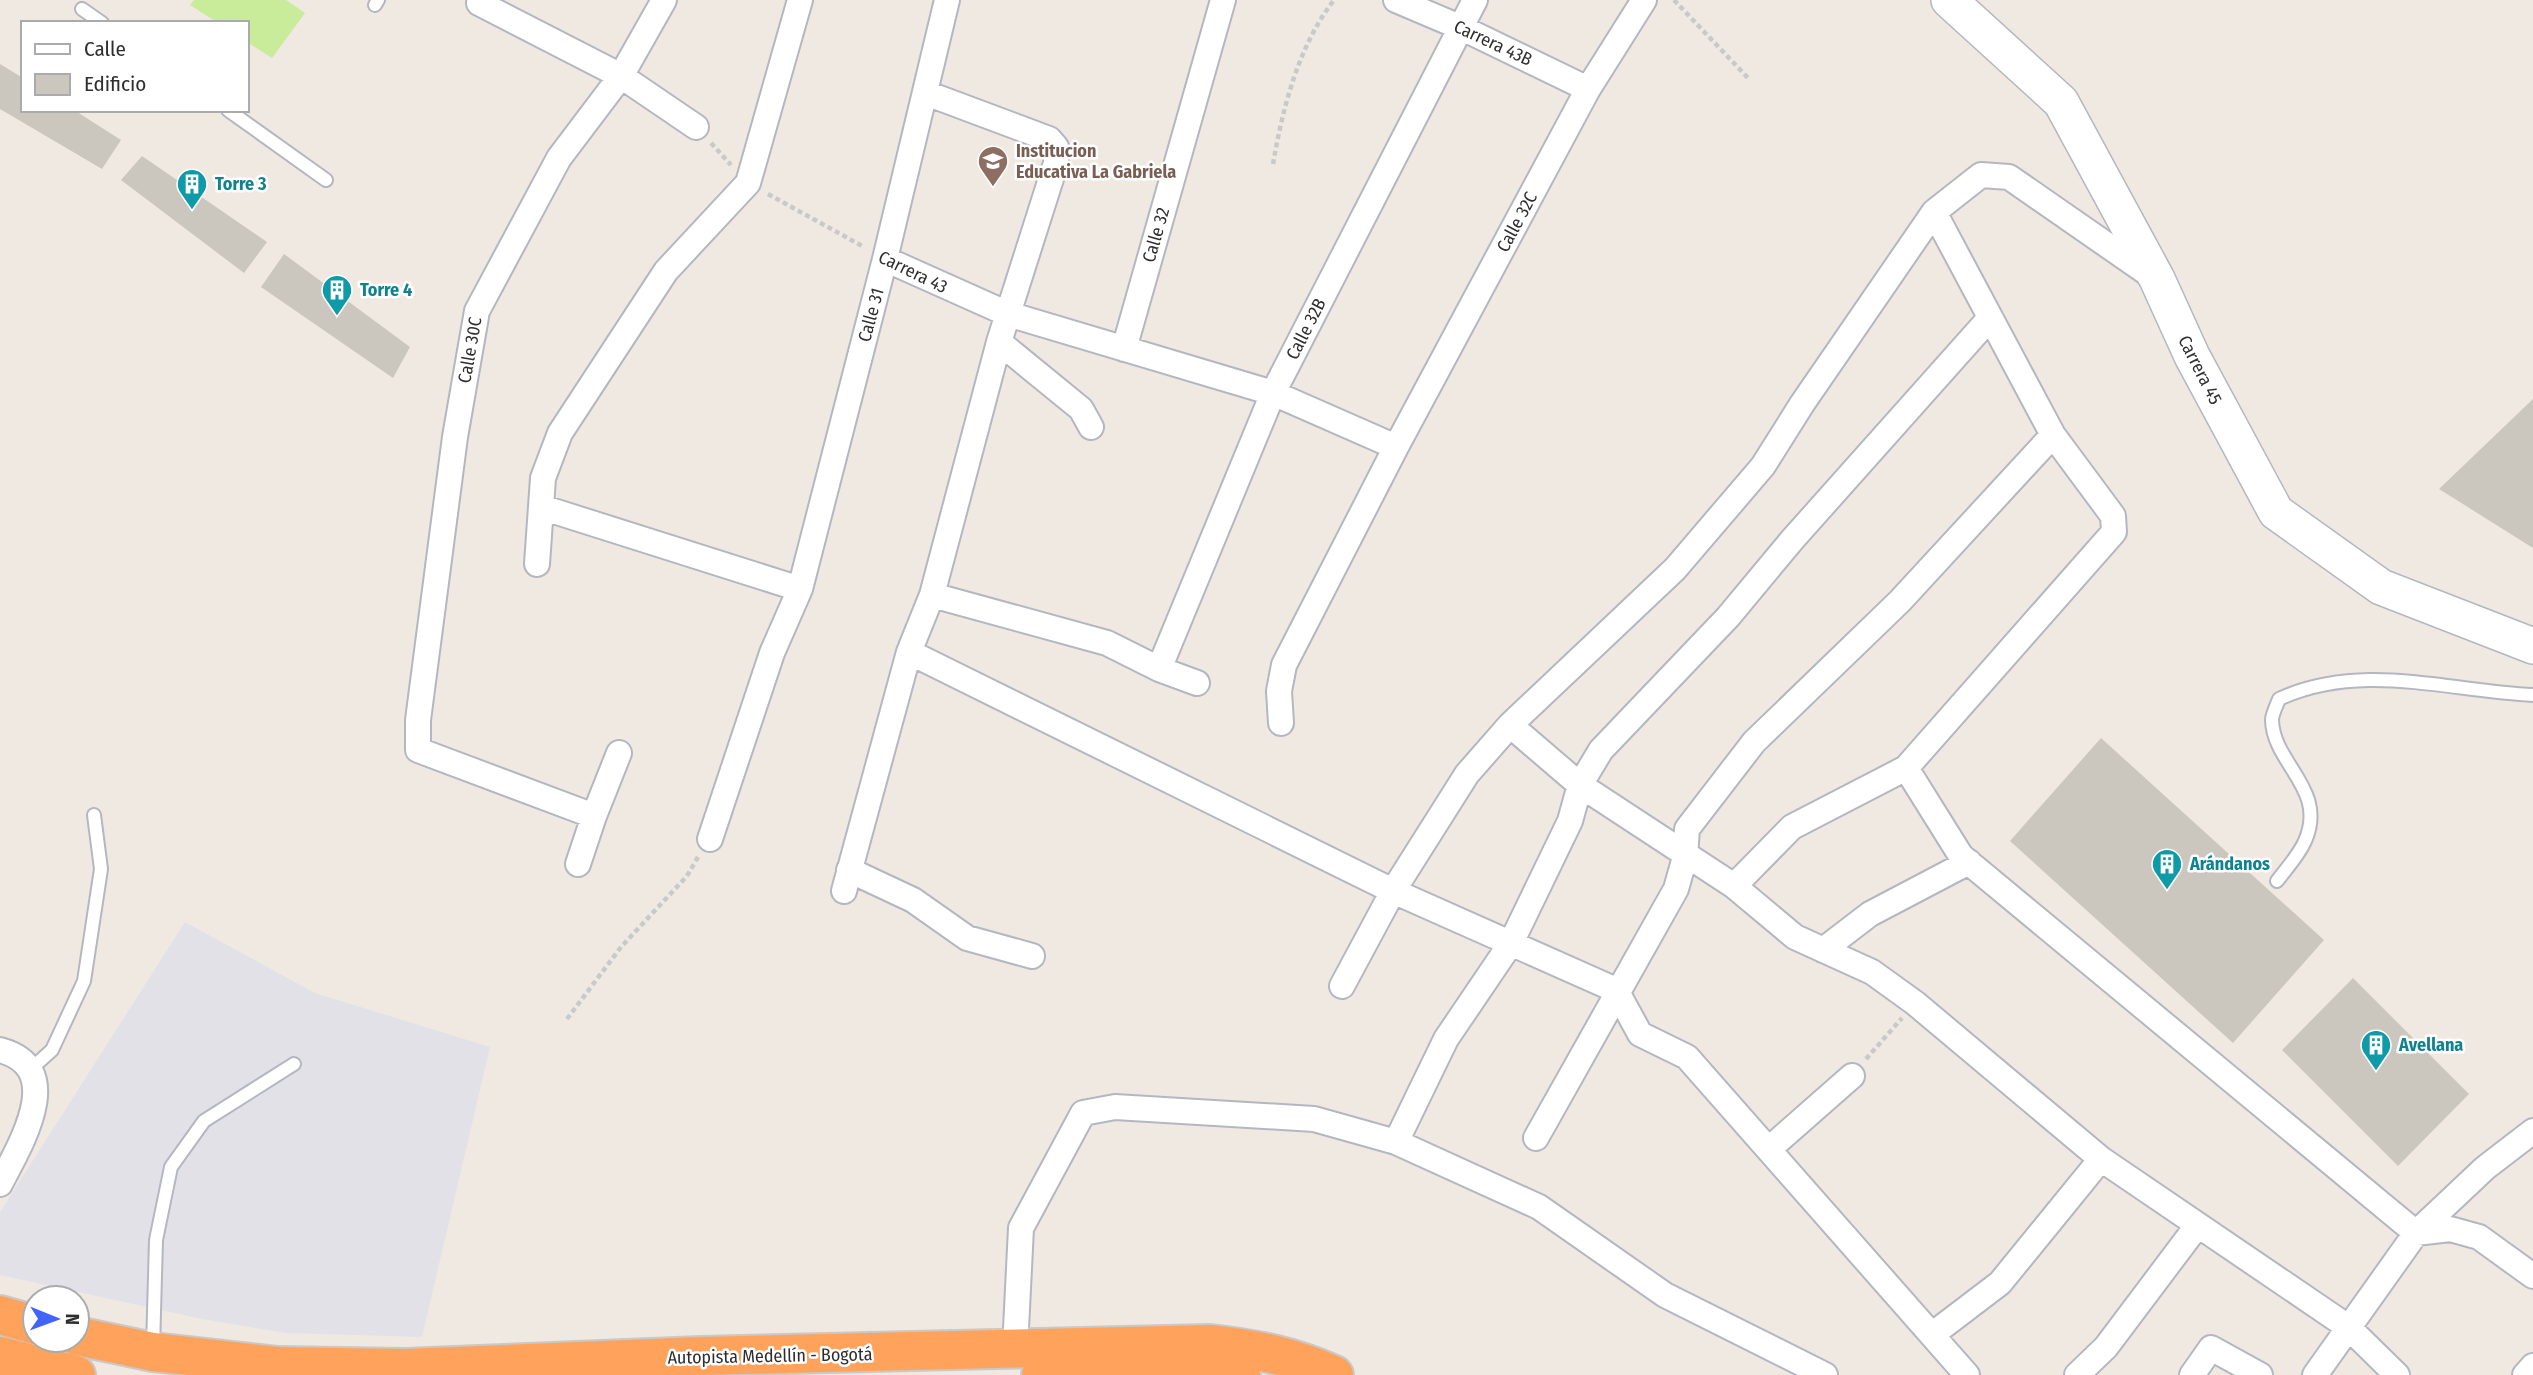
<svg xmlns="http://www.w3.org/2000/svg" width="2533" height="1375" viewBox="0 0 2533 1375" font-family="'Fira Sans Condensed',sans-serif">
<style>
.industrial{fill:#e3e1e8}
.pitch{fill:#c9ec9a}
.building{fill:#cbc7bf}
.lines{fill:none;stroke-linecap:round;stroke-linejoin:round}
.lane-casing{stroke:#b4b7c1;stroke-width:16}
.street-casing{stroke:#b4b7c1;stroke-width:28}
.secondary-casing{stroke:#b4b7c1;stroke-width:38}
.highway-casing{stroke:#c9c9c9;stroke-width:42}
.path{stroke:#c9c9c9;stroke-width:4.5;stroke-dasharray:5 3.5;stroke-linecap:butt}
.lane{stroke:#fff;stroke-width:12}
.street{stroke:#fff;stroke-width:24}
.secondary{stroke:#fff;stroke-width:35}
.highway{stroke:#ffa35c;stroke-width:38}
.labels{text-anchor:middle;dominant-baseline:central;stroke-width:5;stroke-linejoin:round;paint-order:stroke}
.street-label{font-size:18px;fill:#2e2e2e;stroke:#fff}
.education-label{font-size:18px;font-weight:bold;fill:#785e54;stroke:#fff;text-anchor:start}
.culture-label{font-size:18px;font-weight:bold;fill:#0d838f;stroke:#fff;text-anchor:start}
</style>
<rect width="100%" height="100%" fill="#efe9e1"/>
<path class="industrial" d="M185 922 315 993 490 1047 422 1337 286 1333 202 1319 0 1275V1212Z"/>
<path class="pitch" d="M194 0H286L305 13 272 58 247 42V23H218L190 5Z"/>
<path class="building" d="M0 64 23 78V110H74L121 140 102 169 0 109Z
M142 156 267 242 244 273 121 180Z
M284 254 410 347 393 378 261 287Z
M2533 399V548L2439 489Z
M2101 738 2324 940 2233 1043 2010 841Z
M2353 978 2469 1094 2398 1166 2282 1050Z"/>
<g class="lines">
<g class="lane-casing">
<path id="lane" d="M375 5 378 0
M82 9 102 23
M228 110 326 180
M2277 881C2286 869 2299 855 2305 841 2328 789 2273 764 2272 720 2272 714 2277 705 2279 699 2361 661 2447 691 2533 695
M32 1068 52 1050 84 981 101 869 94 815
M153 1348 156 1240 171 1167 204 1121 294 1064"/>
</g>
<g class="street-casing">
<path id="street" d="M1396 0 1462 28 1588 89
M479 3 621 76 696 127
M885 259 1008 314 1273 393 1396 447
M999 342 1081 409 1091 427
M1124 349 1223 0
M541 507 800 589
M537 564 543 478 560 433 666 271 748 183 800 0
M932 595 1107 643 1159 669 1197 683
M909 652 1393 891 1616 990 1640 1034 1687 1057 1967 1375
M1159 669 1273 393 1475 0
M1281 723 1279 691 1284 665 1396 447 1588 89 1644 0
M1510 725 1580 785 1734 886 1795 937 1872 972 1915 1003 2101 1159 2348 1327 2397 1375
M619 753 594 816 418 750V720L455 437 477 311 559 158 621 76 664 0
M1906 768 1961 856 2416 1233 2450 1229 2479 1237 2533 1276
M710 839 772 653 800 589 885 259 947 0
M578 864 594 816
M849 870 913 900 967 938 1032 956
M1734 886 1792 827 1906 768 2114 532 2113 516 2053 435 1934 212
M844 891 909 652 932 595 999 342 1056 163V147L1049 139 926 93
M1823 950 1870 914 1969 862
M1342 986 1393 891 1467 774 1510 725 1675 569 1763 466 1802 404 1934 212 1981 175 2009 177 2153 277
M0 1050C68 1068 20 1145 0 1184
M1536 1138 1676 889 1685 857 1687 829 1754 742 1900 601 2053 435
M1396 1142 1446 1039 1511 943 1570 821 1580 785 1601 750 1728 617 1792 540 1989 319
M1769 1149 1852 1076
M1933 1334 2000 1283 2101 1159
M1015 1349 1021 1228 1083 1113 1115 1107 1314 1119 1396 1142 1539 1207 1665 1295 1825 1375
M2077 1375 2106 1347 2197 1226
M2192 1375 2211 1348 2260 1375
M2315 1375 2416 1233 2485 1168 2533 1131
M2525 1375 2533 1366"/>
</g>
<g class="secondary-casing">
<path id="secondary" d="M1949 0 2061 102 2157 279 2192 356 2276 512 2381 587 2533 646"/>
</g>
<g class="highway-casing">
<path id="highway" d="M0 1315 35 1325
M77 1336 153 1352 278 1366 405 1368 701 1356 1210 1344C1255 1349 1292 1356 1334 1375
M0 1356 76 1375
M1041 1375 1170 1370 1241 1375"/>
</g>
<path class="path" d="M1674 0 1748 78
M711 143 731 165
M1273 164C1283 107 1298 47 1334 0
M768 194 864 247
M567 1019 621 947 687 876 698 857
M1866 1059 1902 1018"/>
<use href="#lane" class="lane"/>
<use href="#street" class="street"/>
<use href="#secondary" class="secondary"/>
<use href="#highway" class="highway"/>
</g>
<defs>
<g id="school-pin" transform="scale(1.575)"><path d="M0 17L-7.5 6A9.5 9.5 0 1 1 7.5 6Z" fill="#8d6e63" stroke="#fff"/><path d="M0-5L7-2L0 1L-7-2ZM-4 1L0 2.5L4 1V4Q0 6-4 4Z" fill="#fff"/></g>
<g id="building-pin" transform="scale(1.575)"><path d="M0 17L-7.5 6A9.5 9.5 0 1 1 7.5 6Z" fill="#0f9aa8" stroke="#fff"/><path d="M-4-6H4V6H1V3H-1V6H-4ZM-2.5-4.3h1.7v1.8h-1.7ZM.8-4.3h1.7v1.8H.8ZM-2.5-1h1.7V.8h-1.7ZM.8-1h1.7V.8H.8Z" fill="#fff"/></g>
</defs>
<g fill-rule="evenodd">
<use href="#school-pin" x="993" y="161"/>
<use href="#building-pin" x="192" y="184"/>
<use href="#building-pin" x="337" y="290"/>
<use href="#building-pin" x="2167" y="864"/>
<use href="#building-pin" x="2376" y="1045"/>
</g>
<g class="labels">
<g class="street-label">
<text transform="translate(1493 43) rotate(25)">Carrera 43B</text>
<text transform="translate(1517 222) rotate(-62)">Calle 32C</text>
<text transform="translate(1156 235) rotate(-74)">Calle 32</text>
<text transform="translate(913 272) rotate(26)">Carrera 43</text>
<text transform="translate(871 315) rotate(-75)">Calle 31</text>
<text transform="translate(1306 329) rotate(-63)">Calle 32B</text>
<text transform="translate(470 350) rotate(-80)">Calle 30C</text>
<text transform="translate(2200 370) rotate(63)">Carrera 45</text>
<text transform="translate(770 1356) rotate(-1)">Autopista Medellín - Bogotá</text>
</g>
<g class="education-label">
<text x="1016" y="151">Institucion<tspan x="1016" dy="21">Educativa La Gabriela</tspan></text>
</g>
<g class="culture-label">
<text x="215" y="184">Torre 3</text>
<text x="360" y="290">Torre 4</text>
<text x="2190" y="864">Arándanos</text>
<text x="2399" y="1045">Avellana</text>
</g>
</g>
<rect x="21" y="21" width="228" height="91" fill="#ffffff" stroke="#ababab" stroke-width="2"/>
<rect x="35" y="44" width="35" height="10" fill="#ffffff" stroke="#ababab" stroke-width="2"/>
<text x="84" y="56" font-size="21" fill="#2e2e2e">Calle</text>
<rect x="35" y="74" width="35" height="21" fill="#cbc7bf" stroke="#ababab" stroke-width="2"/>
<text x="84" y="91" font-size="21" fill="#2e2e2e">Edificio</text>
<g transform="translate(56 1319) rotate(91)"><circle r="33" fill="#ffffff" stroke="#ababab" stroke-width="2"/>
<path d="M0-5L12 26L0 18L-12 26Z" fill="#4264fb"/>
<text y="-10" font-size="19" font-weight="bold" text-anchor="middle" fill="#2e2e2e">N</text>
</g>
</svg>
